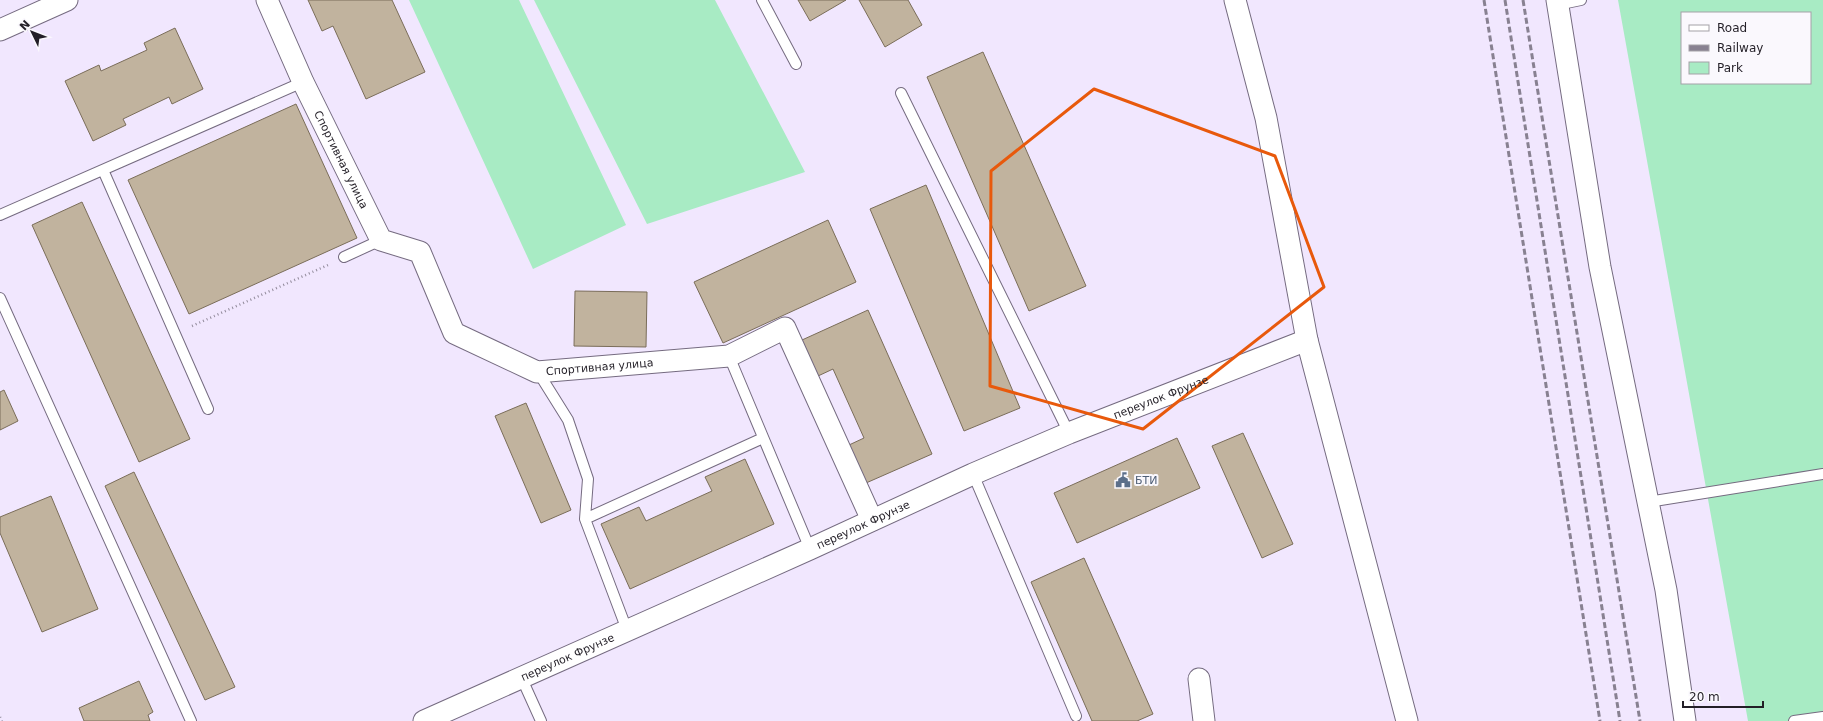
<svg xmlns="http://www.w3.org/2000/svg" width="1823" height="721" viewBox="0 0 1823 721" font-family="'DejaVu Sans',sans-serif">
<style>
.green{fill:#a8ebc4;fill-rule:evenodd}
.building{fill:#c1b39e;stroke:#7a6d59}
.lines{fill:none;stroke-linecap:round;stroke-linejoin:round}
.lane-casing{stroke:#756b80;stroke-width:12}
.street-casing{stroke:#756b80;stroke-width:23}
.path{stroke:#928b9b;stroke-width:2.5;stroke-dasharray:1 3;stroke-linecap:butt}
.lane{stroke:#fff;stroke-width:10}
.street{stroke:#fff;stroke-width:21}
.rail{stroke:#888191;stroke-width:3;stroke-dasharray:6 3;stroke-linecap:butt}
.marked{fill:none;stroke:#e8590c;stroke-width:3;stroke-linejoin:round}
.labels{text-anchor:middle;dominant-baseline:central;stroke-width:4;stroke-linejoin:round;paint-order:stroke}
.street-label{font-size:11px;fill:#231f27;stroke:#faf8fd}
.service-label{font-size:11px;fill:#4e5e75;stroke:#faf8fd;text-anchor:start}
</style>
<rect width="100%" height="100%" fill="#f1e7fe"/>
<path class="green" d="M409 0H519L626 225 533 269Z
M534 0H715L805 172 647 224Z
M1618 0H1823V721H1748ZM1682 13H1810V83H1682Z"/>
<path class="building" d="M308 0H392L425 72 366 99 333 26 322 31Z
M798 0H846L810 21Z
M859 0H908L922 25 885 47Z
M175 28 203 89 172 104 169 97 123 119 126 125 93 141 65 81 99 65 101 71 147 50 144 43Z
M983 52 1086 286 1029 311 927 77Z
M296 104 357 238 189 314 128 180Z
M926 185 1020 408 964 431 870 209Z
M82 202 190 439 139 462 32 225Z
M828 220 856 282 723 343 694 282Z
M575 291 647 292 646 347 574 346Z
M868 310 932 454 866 483 849 445 864 438 833 369 818 376 802 340Z
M4 390 18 421 0 430V392Z
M526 403 571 510 541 523 495 416Z
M1243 433 1293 544 1262 558 1212 446Z
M1177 438 1200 488 1077 543 1054 493Z
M745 459 774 524 630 589 601 524 639 507 646 521 712 491 705 477Z
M134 472 235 687 205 700 105 486Z
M51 496 98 609 42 632 0 533V517Z
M1084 558 1153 714 1137 721H1092L1031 582Z
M139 681 153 712 148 715 150 721H84L79 708Z"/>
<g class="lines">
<g class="lane-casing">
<path id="lane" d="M762 0 796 64
M1557 5 1581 0
M901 93 1069 433
M103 170 208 409
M0 215 303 82
M344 257 381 240
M0 298 191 721
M729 356 810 549
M538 372 568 420 588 479 585 519 627 630
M973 474 1076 716
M1648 502 1823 474
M585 519 763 438
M522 679 541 721
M1794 721 1823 717"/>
</g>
<g class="street-casing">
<g id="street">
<path id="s1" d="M267 0 303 82 381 240 420 252 454 333 537 372 729 356 785 328 872 520"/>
<path d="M1235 0 1266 118 1307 340 1407 721"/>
<path d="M1557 0 1600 267 1666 590 1685 721"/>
<path d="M0 30 67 0"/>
<path d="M1199 679 1204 721"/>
<path id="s2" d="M424 721 810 549 973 474 1069 433 1307 340"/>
</g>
</g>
<path class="path" d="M192 326 328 265
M0 717 2 721"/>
<use href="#lane" class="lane"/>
<use href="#street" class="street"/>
<path class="rail" d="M1484 0 1600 721
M1505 0 1620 721
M1523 0 1640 721"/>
</g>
<path class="marked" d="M1094 89 1275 156 1324 287 1143 429 990 386 991 171Z"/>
<defs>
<g id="civic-bare" transform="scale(1.2)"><path d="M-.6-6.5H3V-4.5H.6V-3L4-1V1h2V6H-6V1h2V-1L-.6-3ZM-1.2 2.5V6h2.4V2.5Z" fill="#5c6f8a" stroke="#faf8fd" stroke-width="2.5" paint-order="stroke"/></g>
</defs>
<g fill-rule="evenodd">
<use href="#civic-bare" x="1123" y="480"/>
</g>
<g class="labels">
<g class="street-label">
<text stroke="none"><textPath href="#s1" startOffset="176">Спортивная улица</textPath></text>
<text stroke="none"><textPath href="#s1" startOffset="549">Спортивная улица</textPath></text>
<text stroke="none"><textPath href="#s2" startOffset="805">переулок Фрунзе</textPath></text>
<text stroke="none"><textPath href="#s2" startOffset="481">переулок Фрунзе</textPath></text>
<text stroke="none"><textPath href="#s2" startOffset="157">переулок Фрунзе</textPath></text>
</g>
<g class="service-label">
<text x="1135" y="480">БТИ</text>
</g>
</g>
<rect x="1681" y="12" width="130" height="72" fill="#faf8fd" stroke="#a4a1a7"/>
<rect x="1689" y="25" width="20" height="6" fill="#ffffff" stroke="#a4a1a7"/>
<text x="1717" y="32" font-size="12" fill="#231f27">Road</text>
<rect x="1689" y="45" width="20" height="6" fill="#888191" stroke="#a4a1a7"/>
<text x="1717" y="52" font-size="12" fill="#231f27">Railway</text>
<rect x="1689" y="62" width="20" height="12" fill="#a8ebc4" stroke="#a4a1a7"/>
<text x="1717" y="72" font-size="12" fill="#231f27">Park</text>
<g transform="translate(32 32) rotate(313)" stroke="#faf8fd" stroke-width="3" paint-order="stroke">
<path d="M0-3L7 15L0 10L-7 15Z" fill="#231f27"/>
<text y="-6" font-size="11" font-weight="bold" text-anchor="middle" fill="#231f27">N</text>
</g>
<path d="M1683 701v6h80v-6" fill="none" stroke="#231f27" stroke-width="2"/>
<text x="1689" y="701" font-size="12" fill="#231f27" stroke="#faf8fd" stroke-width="3" paint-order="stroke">20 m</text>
</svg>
